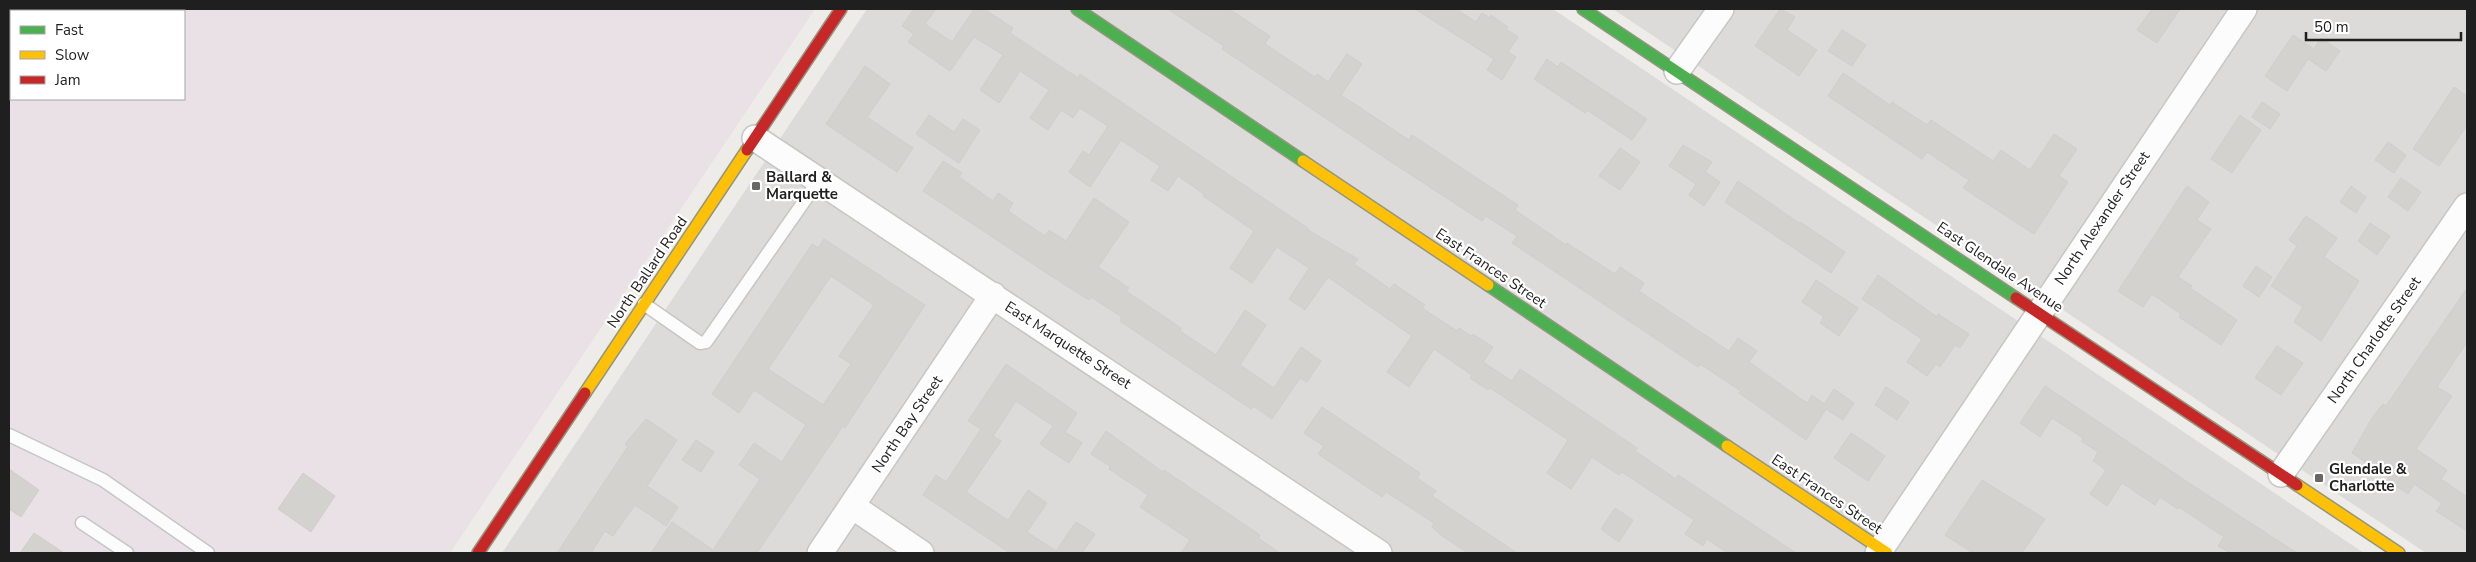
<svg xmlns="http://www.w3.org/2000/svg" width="2476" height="562" viewBox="0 0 2476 562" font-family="'Nunito Sans',sans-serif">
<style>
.residential{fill:#dcdbd9}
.industrial{fill:#eae1e6;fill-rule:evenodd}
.building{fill:#d4d2cf;stroke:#d0cec9;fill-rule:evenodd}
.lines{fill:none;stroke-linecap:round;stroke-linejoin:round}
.lane-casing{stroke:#c6c6c4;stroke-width:15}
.street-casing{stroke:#c6c6c4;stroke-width:28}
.fast-casing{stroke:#939680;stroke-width:14}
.slow-casing{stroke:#939680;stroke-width:14}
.jam-casing{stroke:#939680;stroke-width:14}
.lane{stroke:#fcfcfc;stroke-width:12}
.street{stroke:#fcfcfc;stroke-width:25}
.fast{stroke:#4caf50;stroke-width:11}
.slow{stroke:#ffc107;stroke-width:11}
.jam{stroke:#c62828;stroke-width:11}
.poi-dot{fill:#676765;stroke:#fff;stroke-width:2}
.labels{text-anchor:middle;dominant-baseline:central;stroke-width:4.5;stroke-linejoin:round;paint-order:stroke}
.poi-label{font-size:15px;font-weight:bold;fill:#1f1f1f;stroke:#fff;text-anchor:start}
.street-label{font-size:15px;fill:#1f1f1f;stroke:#fff}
</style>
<rect width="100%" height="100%" fill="#edece8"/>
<path class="residential" d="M867 9H1553L2364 553H502Z
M1613 9H2467V553H2426Z"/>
<path class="industrial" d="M9 9H815L450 553H9ZM11 11H184V99H11Z"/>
<path class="building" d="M914 9H936L925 24 952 42 974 9H984L1013 28 1010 33 1078 78 1080 74 1309 229 1308 230 1358 259 1354 264 1390 289 1394 284 1425 305 1422 308 1457 331 1459 328 1471 336 1473 334 1493 347 1483 362 1512 381 1520 369 1637 448 1635 451 1676 479 1678 475 1796 553H1728L1707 539 1703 546 1685 534 1694 520 1622 472 1619 475 1592 457 1571 489 1547 473 1568 440 1490 388 1488 390 1470 378 1472 375 1434 349 1409 387 1387 372 1412 336 1328 277 1305 310 1289 299 1309 268 1277 247 1252 283 1230 268 1254 231 1203 196 1204 194 1178 176 1168 191 1151 180 1160 166 1121 140 1090 187 1069 172 1083 151 1089 155 1108 126 1080 108 1073 118 1061 110 1048 130 1030 118 1049 90 1020 71 999 103 980 90 1003 55 974 37 950 71 908 42 914 34 902 26Z
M1168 9H1229L1270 36 1265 44 1315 77 1317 74 1328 82 1347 54 1362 64 1341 95 1409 140 1412 135 1472 175 1518 205 1515 210 1566 245 1567 243 1615 274 1620 267 1644 283 1639 291 1729 351 1738 338 1757 351 1749 362 1807 403 1812 395 1824 404 1834 389 1854 403 1843 420 1826 409 1806 440 1739 393 1741 391 1700 364 1698 367 1512 243 1517 236 1486 216 1482 221 1382 156 1222 49 1224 46Z
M1415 9H1456L1476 22 1482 13 1490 18 1491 15 1508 27 1506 29 1518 37 1508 52 1516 57 1502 80 1487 70 1494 59Z
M1780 9 1795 17 1787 30 1817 50 1799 76 1755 46Z
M2152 9H2180L2157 43 2137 30Z
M1842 30 1866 45 1852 66 1828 51Z
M2293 35 2314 49 2321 38 2340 51 2326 71 2308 59 2287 91 2265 76Z
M1547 59 1558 67 1561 62 1647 119 1632 140 1587 110 1585 113 1534 79Z
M865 66 890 84 867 117 913 148 897 172 826 124Z
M1843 73 1890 105 1892 102 1927 125 1931 120 1993 161 2001 150 2030 170 2054 134 2077 149 2059 176 2068 182 2034 234 1963 188 1969 180 1927 152 1922 159 1828 96Z
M2454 87 2467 96V125L2439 166 2413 149Z
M2262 102 2280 114 2270 129 2252 117Z
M929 115 954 132 963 119 980 130 959 163 916 134Z
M2240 115 2261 130 2232 173 2211 159Z
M2388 142 2406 155 2394 173 2375 160Z
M1683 145 1712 162 1705 172 1720 182 1704 206 1689 195 1696 184 1669 166Z
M1620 148 1640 162 1620 190 1599 176Z
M943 161 962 173 959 177 993 201 998 193 1013 203 1008 211 1045 236 1049 230 1066 241 1094 198 1129 222 1098 267 1129 288 1126 291 1181 328 1180 331 1216 355 1245 310 1266 325 1240 365 1274 388 1301 347 1321 361 1307 382 1300 378 1272 419 1253 406 1251 409 1120 321 1122 317 1091 297 1089 300 1051 276 923 191Z
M2401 178 2421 192 2408 211 2388 197Z
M1738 181 1799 223 1800 222 1845 252 1831 273 1725 202Z
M2187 186 2209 202 2197 220 2211 229 2178 277 2192 286 2190 288 2237 320 2221 345 2179 317 2181 314 2152 294 2143 307 2118 291Z
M2351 186 2366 197 2356 213 2340 202Z
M2306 216 2337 238 2324 257 2359 281 2321 341 2294 322 2303 307 2271 286 2297 246 2289 240Z
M2370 223 2390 236 2377 255 2358 241Z
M824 239 925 305 845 428 843 426 757 553H651L672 522 713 550 760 479 739 465 754 443 782 462 806 425 754 390 739 413 712 394 812 244 818 248ZM831 276 874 305 839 356 851 364 823 405 768 369Z
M2256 266 2272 277 2259 297 2243 286Z
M1878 275 1937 317 1938 314 1969 334 1960 348 1955 345 1940 367 1936 364 1927 376 1907 362 1922 339 1862 299Z
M1816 280 1858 308 1839 336 1820 323 1824 317 1802 302Z
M2467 288V342L2437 387 2452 396 2416 449 2447 470 2441 479 2467 497V531L2436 511 2442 503 2414 484 2408 494 2387 480 2389 478 2352 453 2372 418 2383 404 2386 406Z
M2277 346 2303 363 2281 395 2255 378Z
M1006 364 1077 413 1065 432 1082 443 1069 463 1040 444 1053 426 1016 401 993 436 1001 441 966 492 1008 520 1028 490 1047 503 1027 532 1056 551 1076 522 1095 534 1082 553H1010L923 495 936 475 946 482 981 429 968 421Z
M2045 386 2189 483 2297 553H2230L2218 546 2224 537 2179 507 2178 509 2160 497 2155 505 2122 483 2107 506 2090 494 2106 470 2093 461 2098 452 2081 441 2083 438 2052 418 2040 437 2020 423Z
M1886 387 1909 402 1897 420 1875 405Z
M1322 407 1420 473 1417 478 1436 491 1432 496 1517 553H1468L1441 535 1432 527 1434 523 1386 492 1382 497 1318 454 1324 446 1304 433Z
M646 419 677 440 647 486 678 507 666 526 635 505 613 536 605 531 591 553H557L619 460 628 446 625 444Z
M1106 431 1163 472 1164 470 1260 535 1258 538 1280 553H1181L1190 540 1140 507 1148 495 1109 469 1110 466 1091 454Z
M1851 433 1885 456 1868 481 1834 458Z
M696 440 714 452 701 472 682 460Z
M9 469 39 490 21 517 9 509Z
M303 473 335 496 311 532 278 509Z
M1982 480 2045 519 2022 553H1973L1945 535Z
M1615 508 1633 520 1619 542 1601 529Z
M34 533 64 553H20Z"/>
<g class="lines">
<g class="lane-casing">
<path id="lane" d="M644 304 700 343 706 342 819 180
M9 435 103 480 208 553
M82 523 127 553"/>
</g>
<g class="street-casing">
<path id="street" d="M1677 71 1721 9
M755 138 1379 553
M2281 474 2467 206
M852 506 921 553
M820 553 993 295
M1878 553 2244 9"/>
</g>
<g class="fast-casing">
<path id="fast" d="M1077 9 1303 161
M1583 9 2016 298
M1488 285 1727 446"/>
</g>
<g class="slow-casing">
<path id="slow" d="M1303 161 1488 285
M585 393 747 150
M1727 446 1887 553
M2297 485 2399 553"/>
</g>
<g class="jam-casing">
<path id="jam" d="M747 150 841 9
M2016 298 2297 485
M478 553 585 393"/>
</g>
<use href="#lane" class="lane"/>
<use href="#street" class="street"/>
<use href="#fast" class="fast"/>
<use href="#slow" class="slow"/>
<use href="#jam" class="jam"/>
</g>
<g class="poi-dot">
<rect x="751" y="181" width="10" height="10" rx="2.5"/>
<rect x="2314" y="473" width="10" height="10" rx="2.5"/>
</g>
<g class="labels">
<g class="poi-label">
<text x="766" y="177">Ballard &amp;<tspan x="766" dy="17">Marquette</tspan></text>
<text x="2329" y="469">Glendale &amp;<tspan x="2329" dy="17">Charlotte</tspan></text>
</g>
<g class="street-label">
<text transform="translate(2102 218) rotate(-56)">North Alexander Street</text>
<text transform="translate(2000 267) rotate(34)">East Glendale Avenue</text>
<text transform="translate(1491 268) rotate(34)">East Frances Street</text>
<text transform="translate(647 272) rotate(-56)">North Ballard Road</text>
<text transform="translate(2374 340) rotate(-55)">North Charlotte Street</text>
<text transform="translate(1068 345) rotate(33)">East Marquette Street</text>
<text transform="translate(907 424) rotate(-56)">North Bay Street</text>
<text transform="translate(1827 494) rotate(34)">East Frances Street</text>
</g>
</g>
<rect width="2476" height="562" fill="none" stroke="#1f1f1f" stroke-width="20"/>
<rect x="10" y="10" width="175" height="90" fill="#ffffff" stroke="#a5a5a5"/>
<rect x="20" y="26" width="25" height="8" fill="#4caf50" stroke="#a5a5a5"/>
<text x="55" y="35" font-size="15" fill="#1f1f1f">Fast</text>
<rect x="20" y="51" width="25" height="8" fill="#ffc107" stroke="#a5a5a5"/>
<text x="55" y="60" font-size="15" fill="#1f1f1f">Slow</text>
<rect x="20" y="76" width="25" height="8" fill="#c62828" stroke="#a5a5a5"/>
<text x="55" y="85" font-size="15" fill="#1f1f1f">Jam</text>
<path d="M2306 32v8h155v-8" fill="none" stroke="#1f1f1f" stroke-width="2.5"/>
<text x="2314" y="32" font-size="15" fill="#1f1f1f" stroke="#ffffff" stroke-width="4" paint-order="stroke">50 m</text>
</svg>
